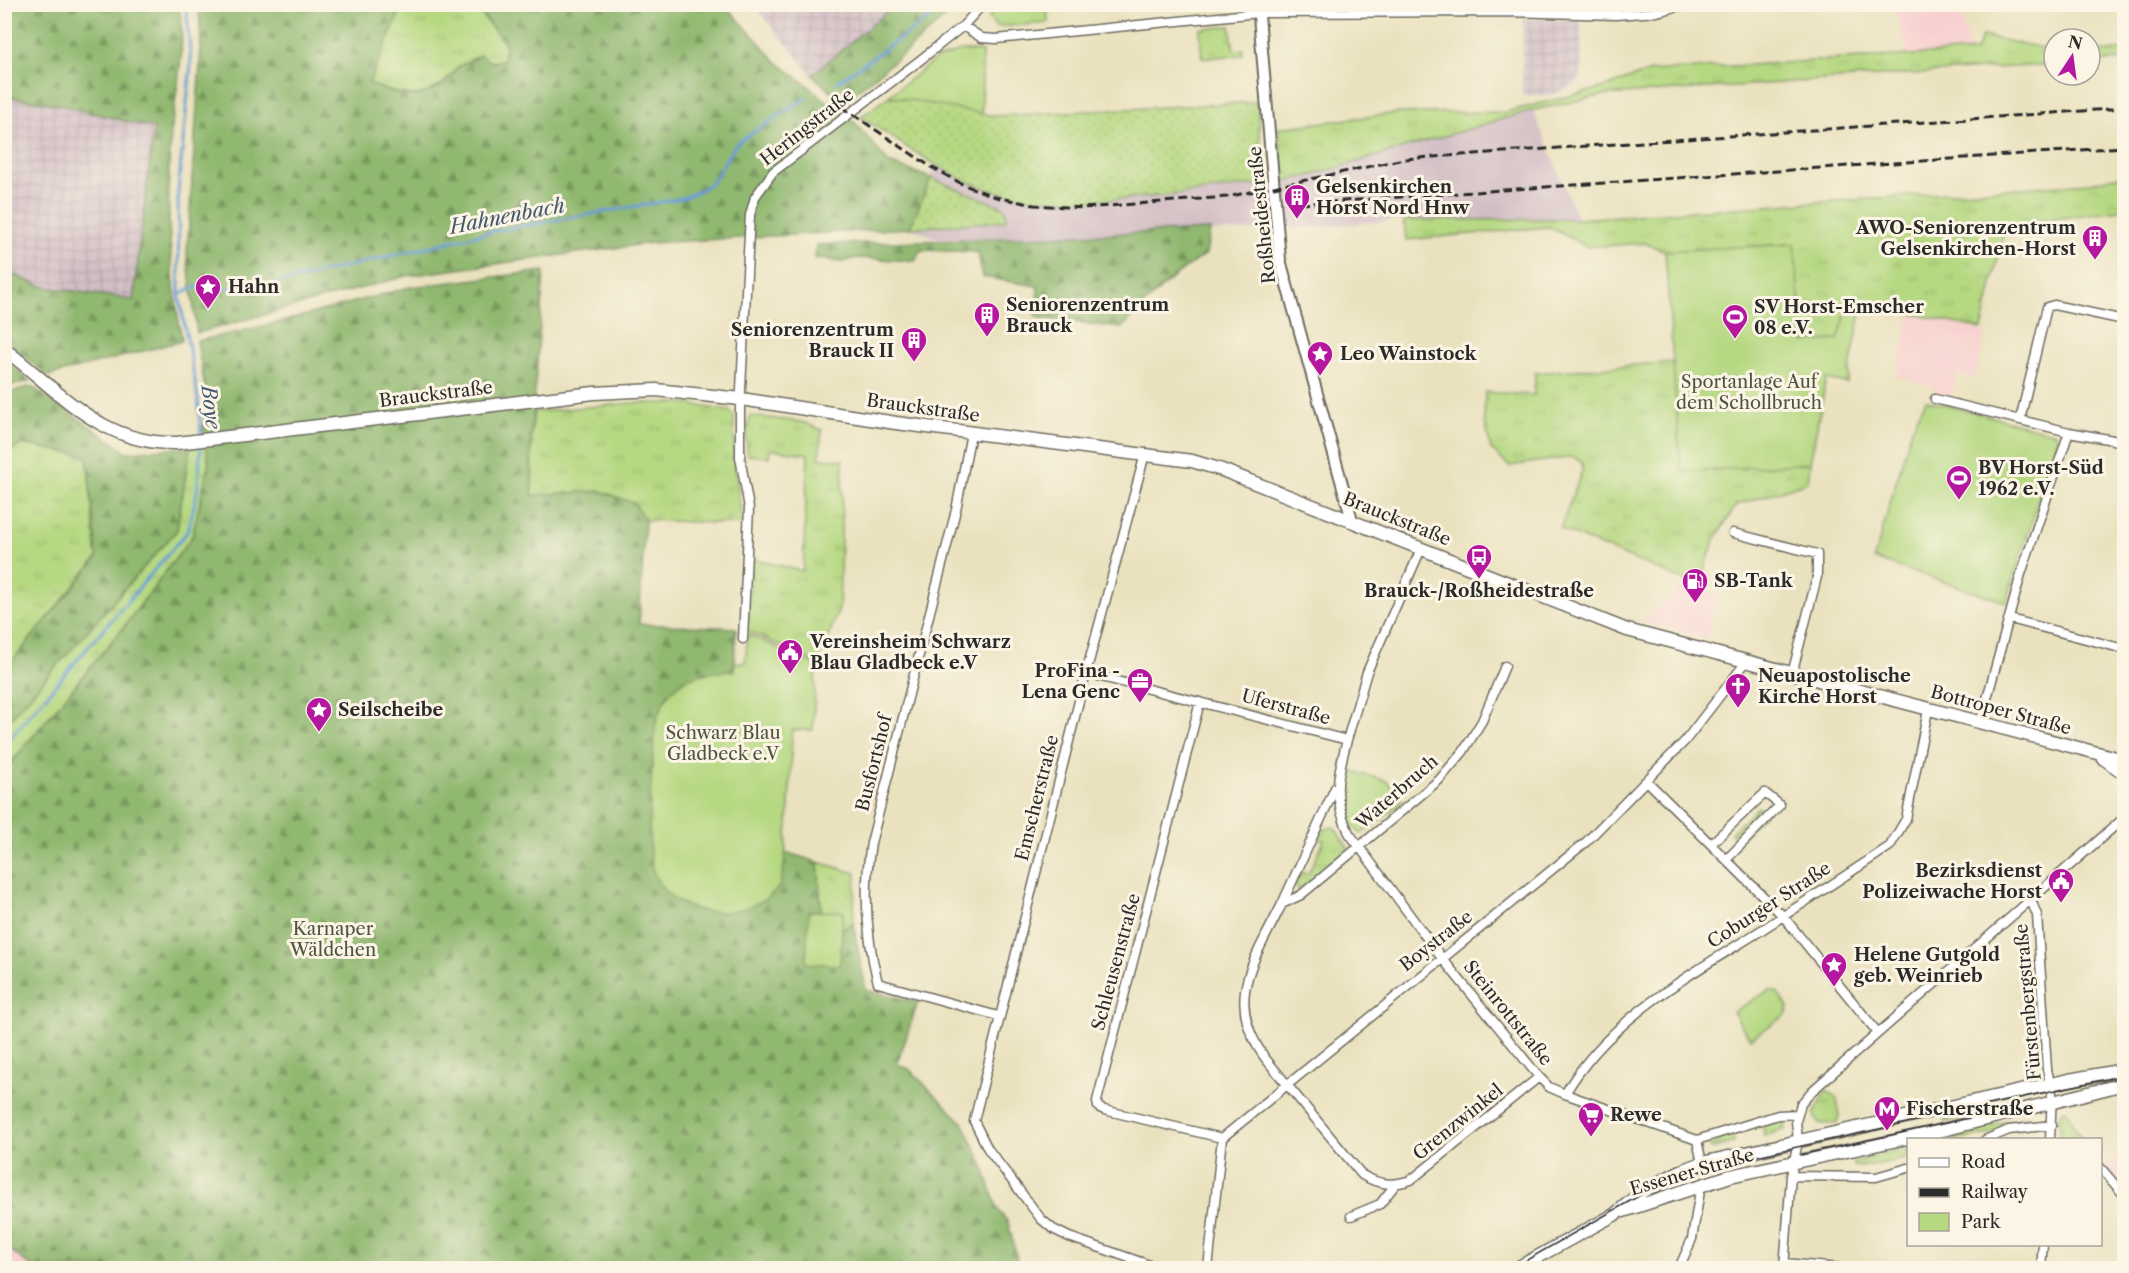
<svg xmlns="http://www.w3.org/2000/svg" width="2129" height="1273" viewBox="0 0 2129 1273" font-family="'Libre Caslon Text',serif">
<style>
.built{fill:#f7d0cf}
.industrial{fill:url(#industrial-grid)}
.railway{fill:#d2bec5}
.grass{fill:url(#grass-tufts);stroke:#708256;stroke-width:1.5}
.forest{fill:url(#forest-firs);stroke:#5e724d;stroke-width:1.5}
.park{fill:#b5d881;stroke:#708256;stroke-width:1.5}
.garden{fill:url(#garden-dots);stroke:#708256;stroke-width:1.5}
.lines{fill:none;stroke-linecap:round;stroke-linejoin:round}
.stream{stroke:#699dd5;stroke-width:3}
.minor-casing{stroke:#6e6b5f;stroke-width:11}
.tertiary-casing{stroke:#6e6b5f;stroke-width:14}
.secondary-casing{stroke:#6e6b5f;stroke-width:15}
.minor{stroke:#fff;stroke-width:8}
.tertiary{stroke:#fff;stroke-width:10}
.secondary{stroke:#fff;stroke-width:12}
.tram{stroke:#2b2b2b;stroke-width:1.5}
.rail{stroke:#2b2b2b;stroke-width:3;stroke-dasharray:9 4.5;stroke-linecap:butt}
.labels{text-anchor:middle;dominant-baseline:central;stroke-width:6;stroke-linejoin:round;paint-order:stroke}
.street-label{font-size:18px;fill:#2b2b2b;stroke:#fcf5e5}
.poi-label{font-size:18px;font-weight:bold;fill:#2b2b2b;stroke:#fcf5e5;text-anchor:start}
.park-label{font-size:18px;fill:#4e5640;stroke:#fcf5e5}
.water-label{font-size:20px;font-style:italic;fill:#44596f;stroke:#fcf5e5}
</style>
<defs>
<pattern id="industrial-grid" width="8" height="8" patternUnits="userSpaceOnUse" patternTransform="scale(1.5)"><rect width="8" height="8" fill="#d2bec5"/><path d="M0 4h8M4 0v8" fill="none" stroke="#b4a3a9"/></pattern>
<pattern id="grass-tufts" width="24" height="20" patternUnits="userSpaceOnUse" patternTransform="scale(1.5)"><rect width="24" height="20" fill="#b5d881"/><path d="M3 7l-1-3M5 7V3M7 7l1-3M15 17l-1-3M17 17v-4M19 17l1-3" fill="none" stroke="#9cba70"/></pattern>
<pattern id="forest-firs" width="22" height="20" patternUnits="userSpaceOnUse" patternTransform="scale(1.5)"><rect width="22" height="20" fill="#90b86f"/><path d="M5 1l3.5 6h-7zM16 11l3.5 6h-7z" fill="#76965b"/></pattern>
<pattern id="garden-dots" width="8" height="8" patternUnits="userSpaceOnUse" patternTransform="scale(1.5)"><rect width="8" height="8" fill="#b5d881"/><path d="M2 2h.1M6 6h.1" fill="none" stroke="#9cba70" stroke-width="1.8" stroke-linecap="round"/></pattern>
</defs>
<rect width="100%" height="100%" fill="#fcf5e5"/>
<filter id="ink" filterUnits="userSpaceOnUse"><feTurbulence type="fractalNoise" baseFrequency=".0167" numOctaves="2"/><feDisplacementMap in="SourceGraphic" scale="12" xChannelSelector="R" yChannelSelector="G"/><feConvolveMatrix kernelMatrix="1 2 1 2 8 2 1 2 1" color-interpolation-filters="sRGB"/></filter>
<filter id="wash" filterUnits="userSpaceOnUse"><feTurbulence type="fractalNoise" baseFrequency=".008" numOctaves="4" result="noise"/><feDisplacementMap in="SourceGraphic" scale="24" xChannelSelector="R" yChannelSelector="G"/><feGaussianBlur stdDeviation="1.35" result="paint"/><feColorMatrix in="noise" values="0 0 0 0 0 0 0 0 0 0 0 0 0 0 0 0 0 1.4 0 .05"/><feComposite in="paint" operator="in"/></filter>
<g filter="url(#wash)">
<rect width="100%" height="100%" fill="#eae2bf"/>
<path class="built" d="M1894 5H1958L1971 51 1908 55Z
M1910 314 1985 332 1975 378 1957 374 1951 396 1938 393 1929 385 1897 376Z
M1688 581 1718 594 1707 638 1641 621Z
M2124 1152V1191L2104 1167Z
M5 1246 33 1268H5Z"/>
<path class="industrial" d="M754 5H896L812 75Z
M1523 19 1581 20 1582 74 1576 83 1554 95H1522Z
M4 96 60 105 154 127 133 301 40 286 5 271Z"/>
<path class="railway" d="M1533 110 1578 219 1404 220 1270 230 940 239 910 228 1003 221 1007 217 1004 208 931 178 933 163 963 180 1264 184 1309 176Z"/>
<path class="grass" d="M403 5H474L506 45 503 60 458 67C431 102 407 100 369 83Z
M995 5H1047L1048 23 996 27 989 18Z
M1230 26 1234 50 1243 49V55L1202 58 1200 29Z
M1982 36 2054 50V64L1606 95 1533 110 1309 176 1283 181 1279 128 1397 113 1506 112 1602 88 1651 71 1976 51Z
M2124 49V60L2090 62V53Z
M2124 175V209L2005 226 1982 329 1850 300 1838 340 1803 342 1794 244 1665 251 1644 243 1588 247 1549 227 1406 240 1404 220 1578 219 2091 183Z
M1673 362 1681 472 1810 463 1808 482 1736 505 1714 541 1698 586 1560 529 1582 471V462L1573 457 1509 466 1491 449 1484 419 1485 392 1534 395 1535 373Z
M633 403H681L729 411 734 415V457L742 524 645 520 634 503 532 495 531 438 534 412Z
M750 416 802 422 822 430 819 458 843 460 839 610 817 663 747 630 752 559 803 571 808 454 770 449 769 457 748 455 746 438Z
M22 444 87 456 97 558 5 670V454Z
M207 446 209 464 192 537 123 628 5 770V724L177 530 190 447Z
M1334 827 1349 849 1298 890 1295 885 1301 872 1308 874 1324 841 1318 837 1321 830Z
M818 862 856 873 853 924 842 929 843 912 821 911Z
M1826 1091 1836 1097 1840 1115 1838 1122C1827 1124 1817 1127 1814 1114Z
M1996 1106V1109L1946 1122 1945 1117Z
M2064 1110 2068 1112 2072 1124 2084 1139H2062C2058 1131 2057 1117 2064 1110Z
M2029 1116 2031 1123C2005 1127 1980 1139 1954 1140V1135Z
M1776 1120H1783L1785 1129 1764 1136 1763 1124Z
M1731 1134 1735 1142 1711 1149 1709 1146 1720 1142 1719 1137Z
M1908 1149V1158L1870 1166H1854V1161Z"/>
<path class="forest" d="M5 4 178 5C188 41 175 95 171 132 165 202 170 272 182 341L48 376 5 340V271L40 286 133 300 154 128 60 105 5 96Z
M896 4 959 5 909 49 843 102 812 75Z
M199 5H403L369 83 390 92 417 96 444 85 458 67 480 55 492 63 503 60 506 45 474 5H725L775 60 855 123 889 163 931 178 910 228 652 243 406 276 197 333 187 254 201 48Z
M1210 230 1206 254C1173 275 1148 298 1122 328L1036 317 1038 286 982 277 978 252 921 250 915 261 857 258 842 262 815 258 816 245Z
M544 271 531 438 532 495 601 491 634 503 645 520 639 624 736 628 734 671 702 673 666 700 657 719 650 851 652 864 704 911 722 912 744 908 770 895 779 887 785 852 818 862 821 911H809L840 965 842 929 853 924 866 990 918 1002 897 1064 909 1069 963 1123 981 1160 998 1210 1008 1222 1019 1268H33L5 1246V770L123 628 192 537 209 464 203 430 206 394 197 341 273 324 410 287Z
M4 360H5L29 381 5 387Z
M31 386 127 452 190 447 177 530 5 724V670L97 558 87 456 22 444 5 454V394Z"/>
<path class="park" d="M961 51H982V109L979 114 889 96 936 59Z
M1794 244 1803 342 1838 340 1850 299 1863 302 1847 383 1826 379 1810 463 1681 472 1665 251Z
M1926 400 2055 433 2058 439 2006 602 1874 559 1911 431Z
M748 634 816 665 813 730H792C791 756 789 873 778 888 767 903 738 912 720 912 694 913 664 900 654 873 644 846 653 761 655 728 664 683 690 671 734 671L735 662 745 663Z
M1348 770 1387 781 1403 802 1361 834C1344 821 1343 789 1348 770Z
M1758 807 1765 814 1738 841 1731 833Z
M809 911 843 912 840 965 806 963Z
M1769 990 1777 992 1788 1007 1787 1014 1750 1039 1733 1012Z"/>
<path class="garden" d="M889 96 995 116 1257 102 1264 184C1175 193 1043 219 962 179 927 162 894 138 861 117Z
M931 178 1005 208 1007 217 1003 221 910 228Z"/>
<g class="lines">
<path class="stream" d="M186 4 191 63 178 192 179 295 198 398 201 438
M837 82 937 13
M180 295C198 279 220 289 241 289 252 289 264 286 275 284L494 231 683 198C725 181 713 174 737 143L806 98
M4 745 188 531 197 493 201 444"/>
</g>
</g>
<g filter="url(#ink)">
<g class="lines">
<g class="minor-casing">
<path id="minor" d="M963 26 982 38 996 39 1259 13 1504 12 1616 15 1657 12 1687 4
M1935 399 2069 432 2124 442
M2020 420 2047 307 2054 305 2124 320
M971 433 956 510 871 843C863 891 866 936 878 983L998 1016
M1145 454 1086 673 974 1121 988 1149 1041 1219 1053 1229 1069 1237 1158 1268
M1733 533 1817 554V577L1792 674
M2010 619 2124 649
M743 639 749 508 740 457V408L750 215 755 197 773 172 919 61 963 26 983 4
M1086 673 1347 740 1367 672 1421 549
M1200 702 1097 1101 1098 1107 1104 1110 1222 1138
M1980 724 2021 574 2069 432
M1347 740C1337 778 1332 796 1349 833L1441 957 1539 1077 1549 1087 1565 1094 1697 1140 1702 1163
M1648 782 1783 916 1878 1033
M1335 788 1282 904 1301 895 1439 780 1463 752 1482 721 1505 666
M1711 844 1765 793 1780 805 1727 859
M2031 900 2037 915 2047 1069 2052 1093 2050 1140
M1282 904C1255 960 1222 999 1265 1058L1362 1175C1379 1185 1393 1186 1411 1180L1539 1077
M1565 1094C1607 1020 1690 975 1760 931 1803 903 1847 875 1890 846L1906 819 1928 710
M1697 1140 1778 1115 1798 1114
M1985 1140 2009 1130 2052 1125
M2100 1167 2124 1195
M1791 1176 1876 1177 1908 1168
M1351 1216 1380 1204 1395 1185
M1784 1263 1839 1268
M1208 1268 1222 1138 1586 842 1685 741 1746 662
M1679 1268 1692 1239 1701 1185
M1784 1268 1791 1176 1798 1141 1796 1121 1801 1104 1812 1091 2124 818
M2041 1268 2043 1244"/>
</g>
<g class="tertiary-casing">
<path id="tertiary" d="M1258 4 1280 260 1352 520"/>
</g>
<g class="secondary-casing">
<path id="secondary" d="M4 349C60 391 101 445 177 443L594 393 656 390 741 399 896 423 1192 461 1222 470 1627 630 2124 760
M2103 758 2124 773
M1623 1211 1730 1176 1935 1132 2124 1084
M1517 1268 1614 1215 1643 1191 1681 1171 1702 1163 2069 1080 2124 1070"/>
</g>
<use href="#minor" class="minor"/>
<use href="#tertiary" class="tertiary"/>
<use href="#secondary" class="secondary"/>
<path class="tram" d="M1801 1155 1974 1117
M1513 1268 1644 1193 1720 1164 2124 1075"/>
<path class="rail" d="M830 99 931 167 964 185 996 197 1034 205 1083 208 1227 197 1404 159 2124 108
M1300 204 2124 147"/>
</g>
</g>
<defs>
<g id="building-pin" transform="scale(1.35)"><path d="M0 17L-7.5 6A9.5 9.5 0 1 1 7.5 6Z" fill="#b5179e" stroke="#fcf5e5"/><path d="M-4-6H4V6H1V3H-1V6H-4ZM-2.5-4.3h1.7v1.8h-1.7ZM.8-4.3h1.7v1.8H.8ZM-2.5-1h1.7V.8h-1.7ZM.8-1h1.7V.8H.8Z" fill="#fff"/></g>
<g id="sight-pin" transform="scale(1.35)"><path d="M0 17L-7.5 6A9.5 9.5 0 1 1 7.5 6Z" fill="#b5179e" stroke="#fcf5e5"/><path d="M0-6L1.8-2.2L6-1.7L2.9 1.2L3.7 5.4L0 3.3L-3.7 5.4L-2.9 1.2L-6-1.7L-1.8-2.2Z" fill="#fff"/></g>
<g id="stadium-pin" transform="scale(1.35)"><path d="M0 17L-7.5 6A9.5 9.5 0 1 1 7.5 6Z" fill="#b5179e" stroke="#fcf5e5"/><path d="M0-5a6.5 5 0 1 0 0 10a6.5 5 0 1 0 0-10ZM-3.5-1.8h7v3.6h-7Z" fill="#fff"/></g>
<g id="bus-pin" transform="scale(1.35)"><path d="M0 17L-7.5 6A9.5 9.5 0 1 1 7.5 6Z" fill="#b5179e" stroke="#fcf5e5"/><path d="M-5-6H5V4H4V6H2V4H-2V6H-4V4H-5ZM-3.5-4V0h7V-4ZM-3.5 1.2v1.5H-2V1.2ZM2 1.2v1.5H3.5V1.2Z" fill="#fff"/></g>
<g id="fuel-pin" transform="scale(1.35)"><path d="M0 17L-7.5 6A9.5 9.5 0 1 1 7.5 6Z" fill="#b5179e" stroke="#fcf5e5"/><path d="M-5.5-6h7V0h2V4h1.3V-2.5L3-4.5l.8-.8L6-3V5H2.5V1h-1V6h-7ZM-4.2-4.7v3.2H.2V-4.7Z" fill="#fff"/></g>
<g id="civic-pin" transform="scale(1.35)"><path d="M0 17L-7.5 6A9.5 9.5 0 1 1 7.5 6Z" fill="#b5179e" stroke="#fcf5e5"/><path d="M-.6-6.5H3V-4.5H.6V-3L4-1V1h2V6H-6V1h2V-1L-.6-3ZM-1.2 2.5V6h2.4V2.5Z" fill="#fff"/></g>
<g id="office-pin" transform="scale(1.35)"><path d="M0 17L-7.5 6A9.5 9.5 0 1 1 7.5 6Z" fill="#b5179e" stroke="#fcf5e5"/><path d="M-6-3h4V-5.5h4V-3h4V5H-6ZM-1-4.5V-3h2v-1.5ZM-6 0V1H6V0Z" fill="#fff"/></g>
<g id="church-pin" transform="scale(1.35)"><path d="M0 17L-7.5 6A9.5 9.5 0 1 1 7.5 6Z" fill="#b5179e" stroke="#fcf5e5"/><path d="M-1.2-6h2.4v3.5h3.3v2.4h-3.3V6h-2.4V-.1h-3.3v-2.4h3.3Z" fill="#fff"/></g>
<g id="metro-pin" transform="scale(1.35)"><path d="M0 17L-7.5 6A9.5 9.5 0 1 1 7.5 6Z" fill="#b5179e" stroke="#fcf5e5"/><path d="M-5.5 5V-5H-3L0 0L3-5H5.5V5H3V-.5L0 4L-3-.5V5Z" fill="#fff"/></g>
<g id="supermarket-pin" transform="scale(1.35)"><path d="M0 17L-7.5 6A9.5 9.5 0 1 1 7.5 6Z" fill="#b5179e" stroke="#fcf5e5"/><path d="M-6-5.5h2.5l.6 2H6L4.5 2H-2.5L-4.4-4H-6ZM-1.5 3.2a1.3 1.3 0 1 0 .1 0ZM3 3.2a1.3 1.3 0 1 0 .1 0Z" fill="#fff"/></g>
</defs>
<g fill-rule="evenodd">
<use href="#building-pin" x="1297" y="197"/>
<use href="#building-pin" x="2095" y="238"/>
<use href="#sight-pin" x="208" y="287"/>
<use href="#building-pin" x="987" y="315"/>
<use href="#stadium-pin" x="1735" y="317"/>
<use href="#building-pin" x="914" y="340"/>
<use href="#sight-pin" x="1320" y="354"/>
<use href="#stadium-pin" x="1959" y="478"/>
<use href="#bus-pin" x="1479" y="557"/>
<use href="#fuel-pin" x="1695" y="581"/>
<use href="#civic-pin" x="790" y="652"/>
<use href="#office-pin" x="1140" y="681"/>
<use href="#church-pin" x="1738" y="686"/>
<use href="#sight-pin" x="319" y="710"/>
<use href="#civic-pin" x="2061" y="881"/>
<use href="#sight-pin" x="1834" y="965"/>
<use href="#metro-pin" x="1887" y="1109"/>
<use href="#supermarket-pin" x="1591" y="1115"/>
</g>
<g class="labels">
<g class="street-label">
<text transform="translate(807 127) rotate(-38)">Heringstraße</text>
<text transform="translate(1262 215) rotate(-96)">Roßheidestraße</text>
<text transform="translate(436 394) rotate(-7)">Brauckstraße</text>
<text transform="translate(923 408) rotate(8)">Brauckstraße</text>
<text transform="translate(1397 519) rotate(22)">Brauckstraße</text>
<text transform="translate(1286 707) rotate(15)">Uferstraße</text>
<text transform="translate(2001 710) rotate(15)">Bottroper Straße</text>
<text transform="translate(874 763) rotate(-76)">Busfortshof</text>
<text transform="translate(1397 792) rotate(-41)">Waterbruch</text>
<text transform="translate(1037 798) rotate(-76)">Emscherstraße</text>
<text transform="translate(1769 905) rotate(-33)">Coburger Straße</text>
<text transform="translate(1436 941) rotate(-38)">Boystraße</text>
<text transform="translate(1116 962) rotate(-75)">Schleusenstraße</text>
<text transform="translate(2028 1002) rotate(-95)">Fürstenbergstraße</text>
<text transform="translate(1508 1013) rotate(51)">Steinrottstraße</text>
<text transform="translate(1458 1122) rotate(-39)">Grenzwinkel</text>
<text transform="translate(1692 1172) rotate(-16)">Essener Straße</text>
</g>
<g class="poi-label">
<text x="1316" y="187">Gelsenkirchen<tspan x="1316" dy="21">Horst Nord Hnw</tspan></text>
<text x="2076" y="228" text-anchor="end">AWO-Seniorenzentrum<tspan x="2076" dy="21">Gelsenkirchen-Horst</tspan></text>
<text x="228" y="287">Hahn</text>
<text x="1006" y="305">Seniorenzentrum<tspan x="1006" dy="21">Brauck</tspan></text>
<text x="1754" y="307">SV Horst-Emscher<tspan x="1754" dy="21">08 e.V.</tspan></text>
<text x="894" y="330" text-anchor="end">Seniorenzentrum<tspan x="894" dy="21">Brauck II</tspan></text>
<text x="1340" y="354">Leo Wainstock</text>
<text x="1978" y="468">BV Horst-Süd<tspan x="1978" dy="21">1962 e.V.</tspan></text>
<text x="1714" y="581">SB-Tank</text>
<text x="1479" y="591" text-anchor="middle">Brauck-/Roßheidestraße</text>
<text x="810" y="642">Vereinsheim Schwarz<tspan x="810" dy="21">Blau Gladbeck e.V</tspan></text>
<text x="1120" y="671" text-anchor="end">ProFina -<tspan x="1120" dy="21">Lena Genc</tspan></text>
<text x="1758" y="676">Neuapostolische<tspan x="1758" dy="21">Kirche Horst</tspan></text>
<text x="338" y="710">Seilscheibe</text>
<text x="2042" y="871" text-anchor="end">Bezirksdienst<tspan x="2042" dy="21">Polizeiwache Horst</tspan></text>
<text x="1854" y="955">Helene Gutgold<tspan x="1854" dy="21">geb. Weinrieb</tspan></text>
<text x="1906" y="1109">Fischerstraße</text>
<text x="1610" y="1115">Rewe</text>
</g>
<g class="park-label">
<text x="1749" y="382">Sportanlage Auf<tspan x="1749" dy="21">dem Schollbruch</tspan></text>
<text x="723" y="733">Schwarz Blau<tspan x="723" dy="21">Gladbeck e.V</tspan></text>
<text x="333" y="929">Karnaper<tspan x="333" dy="21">Wäldchen</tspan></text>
</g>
<g class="water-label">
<text transform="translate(507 216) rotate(-11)">Hahnenbach</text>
<text transform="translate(211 407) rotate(83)">Boye</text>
</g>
</g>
<rect width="2129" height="1273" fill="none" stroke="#fcf5e5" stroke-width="24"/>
<rect x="1907" y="1138" width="195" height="108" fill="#fcf5e5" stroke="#a8a49b" stroke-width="1.5"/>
<rect x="1919" y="1158" width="30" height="9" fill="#ffffff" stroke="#a8a49b" stroke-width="1.5"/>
<text x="1961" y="1168" font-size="18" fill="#2b2b2b">Road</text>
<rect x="1919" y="1188" width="30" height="9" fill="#2b2b2b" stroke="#a8a49b" stroke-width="1.5"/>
<text x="1961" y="1198" font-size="18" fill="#2b2b2b">Railway</text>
<rect x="1919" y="1213" width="30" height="18" fill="#b5d881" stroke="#a8a49b" stroke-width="1.5"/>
<text x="1961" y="1228" font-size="18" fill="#2b2b2b">Park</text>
<g transform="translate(2072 57) rotate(13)"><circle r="28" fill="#fcf5e5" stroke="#a8a49b" stroke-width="1.5"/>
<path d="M0-4.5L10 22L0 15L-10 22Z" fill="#b5179e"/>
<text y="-9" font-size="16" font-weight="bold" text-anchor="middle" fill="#2b2b2b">N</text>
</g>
</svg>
